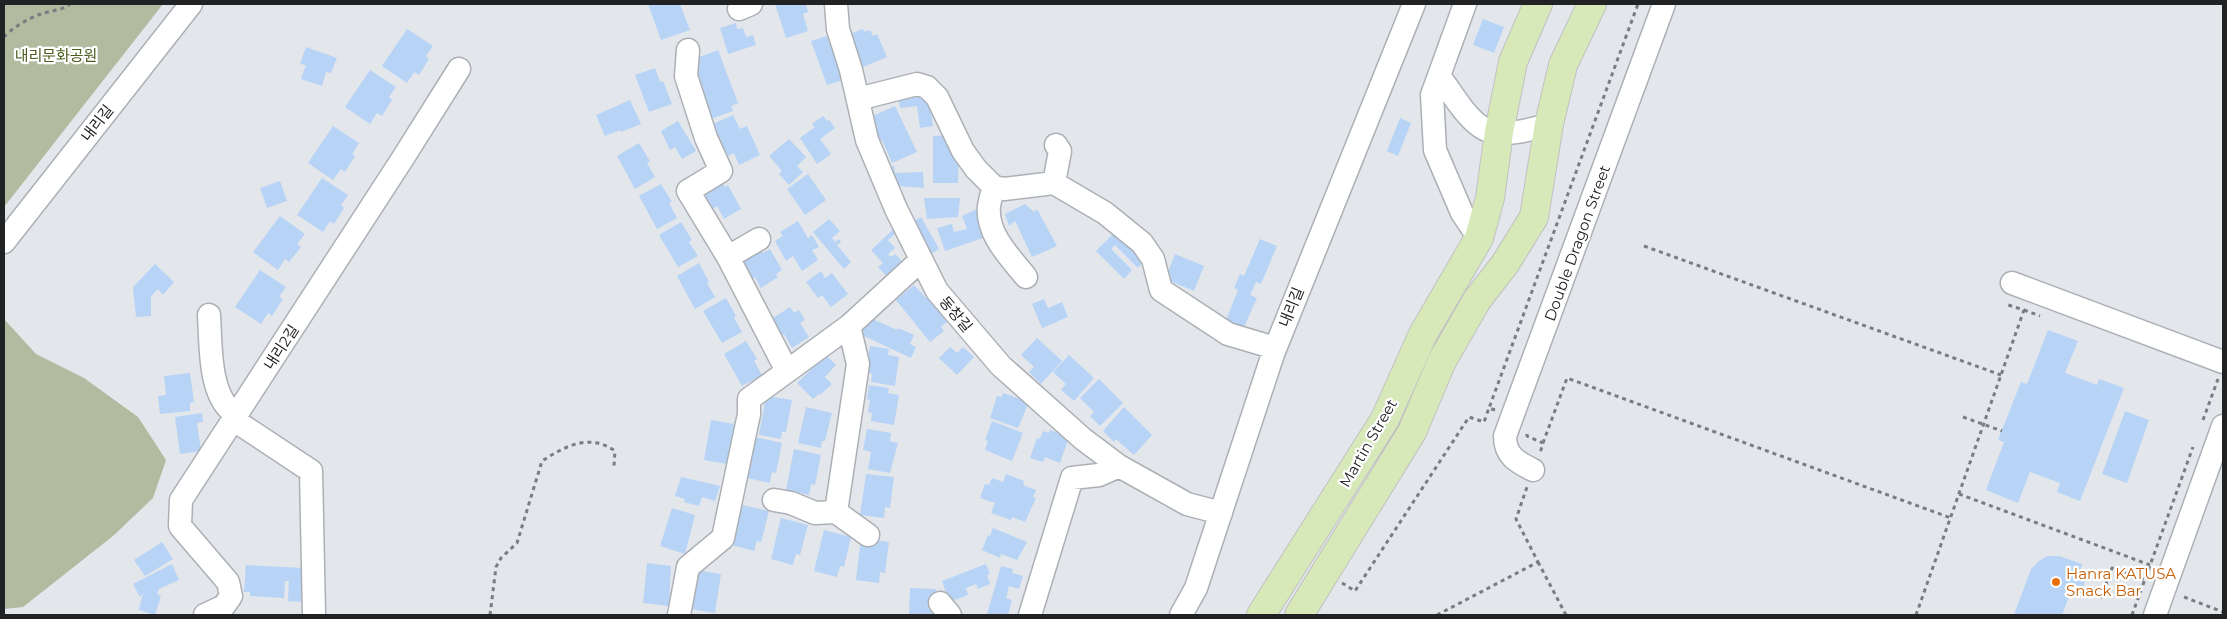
<svg xmlns="http://www.w3.org/2000/svg" width="2227" height="619" viewBox="0 0 2227 619" font-family="Montserrat,'Noto Sans KR',sans-serif">
<style>
.green{fill:#b2ba9f}
.building{fill:#b7d3f5}
.lines{fill:none;stroke-linecap:round;stroke-linejoin:round}
.minor-casing{stroke:#acb0b5;stroke-width:25}
.major-casing{stroke:#c1c1c2;stroke-width:30}
.path{stroke:#7a7c7f;stroke-width:3;stroke-dasharray:4 4;stroke-linecap:butt}
.minor{stroke:#fff;stroke-width:22}
.major{stroke:#d7e9b9;stroke-width:28}
.food-dot{fill:#e8710a;stroke:#fff;stroke-width:2}
.labels{text-anchor:middle;dominant-baseline:central;stroke-width:4.5;stroke-linejoin:round;paint-order:stroke}
.park-label{font-size:15px;fill:#4d5c1f;stroke:#fff}
.street-label{font-size:15px;fill:#212224;stroke:#fff}
.food-label{font-size:15px;fill:#c56008;stroke:#fff;text-anchor:start}
</style>
<rect width="100%" height="100%" fill="#e3e7ec"/>
<path class="green" d="M4 4H163L4 207Z
M4 319 36 354 84 378 138 417 166 460 153 498 113 536 23 607 4 609Z"/>
<path class="building" d="M648 4H680L690 30 661 40Z
M775 4H806L808 12 803 14 808 31 786 38Z
M1483 19 1504 27 1494 53 1473 45Z
M736 23 737 29 743 28 746 37 753 35 756 45 728 54 720 28Z
M407 29 433 46 426 56 429 59 419 75 414 72 407 83 382 66Z
M863 29 864 32 870 30 873 36 877 34 887 57 863 67 850 34Z
M827 36 843 80 827 85 811 41Z
M306 47 337 58 331 73 326 72 322 86 301 79 306 65 300 64Z
M718 50 738 103 731 106 733 111 708 120 689 61Z
M655 68 660 82 663 81 672 104 649 112 635 75Z
M370 70 396 87 389 97 392 100 382 116 377 113 370 124 345 107Z
M928 91 933 126 920 128 917 106 900 108 898 96Z
M630 100 641 124 621 132 620 130 605 136 596 115Z
M895 106 917 152 892 163 882 140 876 142 873 116Z
M733 115 740 129 747 126 760 155 739 165 734 153 728 156 713 124Z
M823 116 827 121 829 120 835 128 820 139 831 154 817 164 800 138 815 127 812 124Z
M1400 118 1411 123 1398 156 1387 151Z
M678 121 696 151 682 159 675 147 670 150 661 131Z
M333 126 359 143 352 154 355 156 345 172 341 169 333 180 308 163Z
M952 135 959 153 958 183H933V136Z
M789 139 806 157 797 166 803 172 789 185 779 174 782 171 769 156Z
M639 143 650 161 647 163 655 177 635 189 617 156Z
M894 165 895 173 923 172 924 188 896 186 888 169Z
M808 174 826 200 805 215 787 189Z
M322 178 348 195 341 205 344 208 334 224 330 221 323 232 297 215Z
M720 179 725 187 728 185 741 209 724 219 717 206 713 209 702 190Z
M280 181 287 201 267 208 260 188Z
M661 184 672 202 669 203 677 218 657 229 639 196Z
M924 198H960L958 217 927 219Z
M1025 204 1034 212 1037 209 1057 246 1032 257 1015 221 1009 226 1005 214Z
M977 209 983 238 945 251 937 228 952 224 954 232 967 229 962 216Z
M280 216 305 234 297 244 301 247 289 262 285 259 278 270 253 252Z
M921 217 939 249 929 255 911 223Z
M829 219 840 231 832 238 835 242 839 239 841 242 837 245 851 262 844 269 813 232Z
M798 221 808 238 812 235 819 247 812 250 818 260 802 271 793 256 786 261 775 241 783 236 780 232Z
M681 222 692 240 689 242 698 256 678 267 659 235Z
M895 228 898 231 888 240 895 248 888 254 891 257 895 254 904 263 888 278 878 267 883 263 871 250Z
M1116 231 1145 261 1138 268 1115 245 1111 249 1132 270 1124 279 1096 251Z
M1260 239 1277 246 1261 284 1256 282 1250 295 1257 298 1244 327 1226 320 1238 290 1234 288 1240 274 1244 276Z
M759 246 763 253 770 249 782 270 776 274 778 277 761 288 755 277 750 280 738 259Z
M1175 254 1204 266 1194 291 1165 279Z
M699 263 709 282 707 283 715 297 695 309 677 276Z
M155 264 174 282 163 295 158 289 151 296V316L136 317 133 287Z
M260 270 286 287 279 297 283 299 272 316 268 313 261 324 235 307Z
M821 271 825 278 832 273 848 294 831 307 822 295 818 298 806 282Z
M914 285 926 298 930 295 950 319 941 327 944 331 930 342 896 300Z
M726 298 736 316 734 318 742 332 722 343 703 311Z
M1044 299 1048 308 1062 302 1068 317 1042 328 1032 304Z
M790 307 794 313 799 310 805 320 800 323 809 337 792 348 784 334 780 337 770 320Z
M868 317 897 330 898 328 914 335 910 344 916 347 911 358 860 334Z
M2048 330 2078 341 2065 373 2097 385 2099 379 2124 388 2080 501 2057 492 2060 483 2030 472 2018 503 1986 490 2004 442 1998 440 2021 382 2027 384Z
M1037 338 1062 361 1041 384 1029 372 1034 367 1021 355Z
M746 341 757 359 754 361 762 375 742 386 724 354Z
M870 346 889 349 888 355 899 357 895 386 871 382 872 374 868 373 870 361H867Z
M950 347 957 353 963 347 974 357 957 375 939 358Z
M826 355 836 365 825 377 832 384 820 395 819 394 813 399 797 383Z
M1069 355 1094 378 1074 401 1061 390 1066 384 1053 372Z
M190 373 194 402 190 403V411L160 414 158 396 166 395 164 376Z
M1099 379 1123 403 1100 426 1090 416 1094 412 1080 398Z
M869 385 889 388 888 393 899 395 894 425 871 421 872 413 868 412 870 400 867 399Z
M1003 393 1029 402 1018 428 990 418 997 396 1002 397Z
M766 396 792 400 786 432H782L781 439 759 435Z
M806 407 832 413 825 441H822L821 448 798 443Z
M1124 407 1152 435 1134 455 1116 439 1114 442 1103 431Z
M2125 411 2149 420 2127 483 2102 474Z
M202 413 203 422 197 423 201 451 180 454 175 417Z
M711 420 734 424 727 464 704 460Z
M992 421 1023 433 1012 461 985 450 988 441 985 440Z
M867 429 891 433 890 441 898 443 890 473 868 469 871 452 863 450Z
M1050 430 1069 437 1060 463 1045 457 1043 462 1030 458 1037 438 1040 439 1043 431 1049 433Z
M755 437 782 443 776 473 772 472 770 483 747 478Z
M794 449 821 455 815 485 811 484 809 495 786 490Z
M866 474 894 477 890 508 885 507 884 518 860 515Z
M1006 474 1024 481 1023 485 1036 490 1033 497 1036 498 1025 522 1012 517 1011 520 991 513 995 503 980 498 985 484 989 485 992 478 1003 482Z
M681 477 720 486 715 501 702 497 699 506 684 502 685 499 675 496Z
M742 505 769 511 761 542 757 541 754 551 731 545Z
M672 508 695 515 685 554 660 546Z
M781 518 808 525 800 555 796 554 793 565 771 559Z
M993 528 1027 542 1017 560 1001 554 1000 558 982 550 988 535 990 536Z
M824 530 851 537 844 567 840 566 837 577 814 571Z
M861 538 889 542 885 573 880 572 879 583 856 580Z
M162 542 173 559 145 576 134 560Z
M2047 556H2059L2082 564 2080 571 2088 574 2081 593 2072 589 2062 615H2014L2031 569 2039 561Z
M647 563 671 566 669 606 643 603Z
M172 564 179 580 159 589 157 594 161 596 155 615 139 610 143 593 140 597 133 584Z
M986 564 990 574 987 575 990 584 978 589 976 584 966 588 968 595 949 602 942 581Z
M246 565 303 568 301 602 288 601 289 581H285L284 598 250 596V592H244Z
M1001 566 1013 569 1012 573 1023 576 1019 589 1009 586 1006 598 1012 600 1008 615H992L987 614Z
M696 570 721 574 715 613 691 609Z
M910 588 936 589 935 610H932V615H909Z"/>
<g class="lines">
<g class="minor-casing">
<path id="minor" d="M836 4 838 29 851 70 867 140 896 209 937 291 1001 366 1083 439 1119 466 1187 504 1221 513
M1465 4 1432 95 1435 150 1462 213 1479 238
M739 9 751 4
M688 50 686 76 706 138 721 171 688 191 728 257 787 371
M1440 77C1452 93 1464 115 1481 127 1497 139 1532 130 1549 124
M858 99 917 84 927 87 937 97 963 151 976 169 994 187 1004 189 1054 183 1105 213 1142 243 1153 259 1161 290 1228 334 1275 348
M1054 183 1060 151 1056 145
M994 187C992 193 990 200 989 206 986 234 1010 257 1026 277
M4 242 191 4
M728 257 759 239
M2012 283 2223 362
M209 315C211 344 208 399 237 415
M234 420 311 471 314 615
M1533 470C1517 462 1505 456 1505 436L1664 4
M774 500 791 503 815 513 836 512 858 364 849 326
M836 512 868 535
M940 603 950 615
M205 615 224 606 231 596 228 582 180 526 181 500 403 158 459 69
M679 615 688 567 723 538 749 414V399L849 326 921 260
M1030 615 1072 478 1099 475 1119 466
M1181 615 1196 588 1273 354 1414 4
M2155 615 2223 426"/>
</g>
<g class="major-casing">
<path id="major" d="M1261 615 1385 419 1423 334 1479 238 1490 198 1499 132 1513 62 1538 4
M1299 615 1412 432 1442 361 1477 300 1505 264 1534 217 1549 124 1563 65 1592 4"/>
</g>
<path class="path" d="M4 37C12 28 29 18 41 14 52 10 61 11 70 4
M1644 246 2001 375
M2024 310 2040 316
M1495 410 1489 408 1638 4
M1963 417 2002 431
M2203 420 2218 379
M1527 434V436L1543 443 1540 453
M1543 443 1567 378 1951 518
M1959 494 2150 565
M1538 562 1566 615
M1342 583 1355 591 1469 417 1484 422 1489 408
M2083 590 2101 597 2112 568 2144 580
M2184 597 2223 612
M490 615 496 567 501 558 517 543 542 461C565 446 590 433 615 451L614 466
M1437 615 1538 562 1516 519 1527 487
M1916 615 2024 310 2005 304
M2132 615 2193 447"/>
<use href="#minor" class="minor"/>
<use href="#major" class="major"/>
</g>
<circle class="food-dot" cx="2056" cy="582" r="5"/>
<g class="labels">
<g class="park-label">
<text x="56" y="55">내리문화공원</text>
</g>
<g class="street-label">
<text transform="translate(97 123) rotate(-52)">내리길</text>
<text transform="translate(1577 243) rotate(-70)">Double Dragon Street</text>
<text transform="translate(1291 307) rotate(-68)">내리길</text>
<text transform="translate(956 314) rotate(50)">동창길</text>
<text transform="translate(281 347) rotate(-57)">내리2길</text>
<text transform="translate(1368 443) rotate(-60)">Martin Street</text>
</g>
<g class="food-label">
<text x="2066" y="573">Hanra KATUSA<tspan x="2066" dy="17">Snack Bar</tspan></text>
</g>
</g>
<rect width="2227" height="619" fill="none" stroke="#212224" stroke-width="10"/>
</svg>
